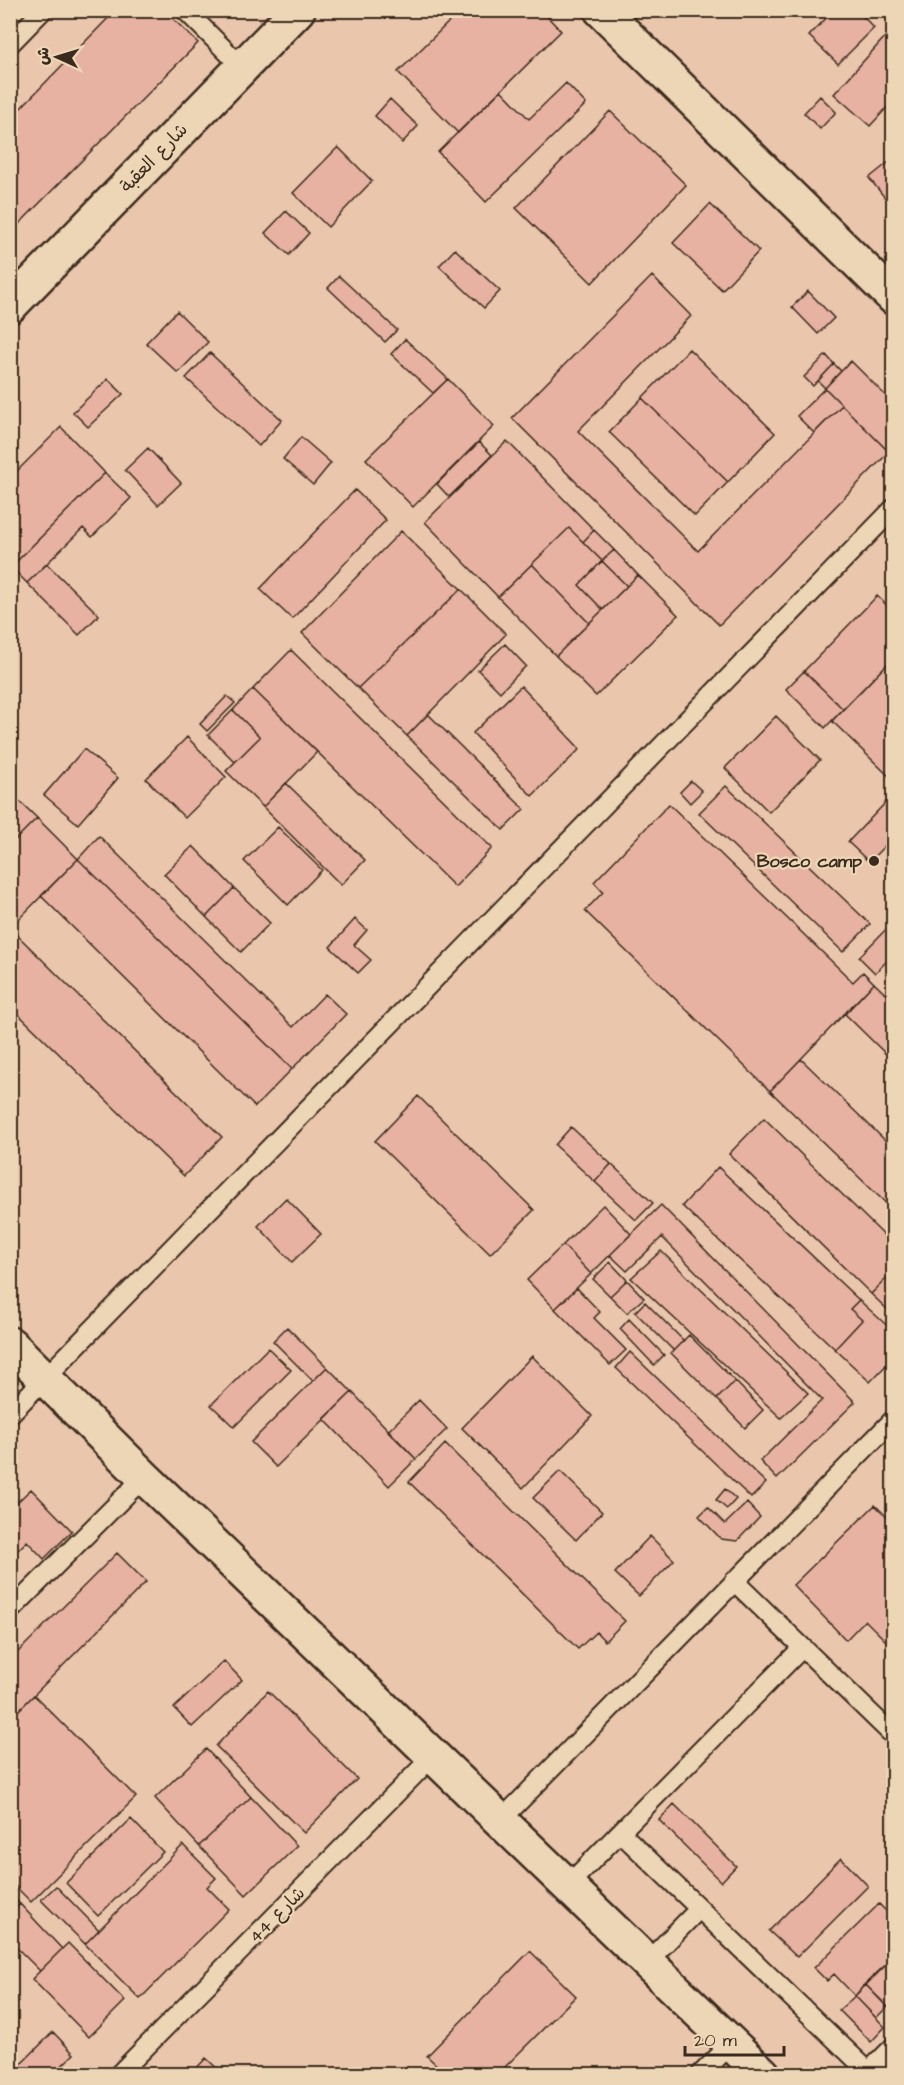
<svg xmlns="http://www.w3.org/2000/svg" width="904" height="2085" viewBox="0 0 904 2085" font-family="'Architects Daughter','Playpen Sans Arabic',sans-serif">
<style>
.built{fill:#e9c6ac}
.building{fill:#e7b2a2;stroke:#3b2a1e;stroke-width:1.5}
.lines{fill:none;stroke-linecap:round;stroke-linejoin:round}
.lane-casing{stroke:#3b2a1e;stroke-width:22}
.street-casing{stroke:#3b2a1e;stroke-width:38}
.secondary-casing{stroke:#3b2a1e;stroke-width:38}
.lane{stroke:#edd6b5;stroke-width:18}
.street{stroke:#edd6b5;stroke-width:33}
.secondary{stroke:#edd6b5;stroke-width:33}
.poi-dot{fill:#3b2a1e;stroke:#edd6b5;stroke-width:2}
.labels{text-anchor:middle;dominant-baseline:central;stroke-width:4.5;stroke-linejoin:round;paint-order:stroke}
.street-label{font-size:18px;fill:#3b2a1e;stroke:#edd6b5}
.poi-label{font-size:18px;font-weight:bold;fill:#3b2a1e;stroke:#edd6b5;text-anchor:end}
</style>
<rect width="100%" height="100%" fill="#f0d3b5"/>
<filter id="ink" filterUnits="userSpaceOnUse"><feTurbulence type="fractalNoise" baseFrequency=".0167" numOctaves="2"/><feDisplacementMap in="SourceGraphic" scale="12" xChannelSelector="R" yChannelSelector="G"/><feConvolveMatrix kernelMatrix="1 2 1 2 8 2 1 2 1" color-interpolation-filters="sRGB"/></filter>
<g filter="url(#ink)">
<path class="built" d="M11 11H893V2074H11Z"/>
<path class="building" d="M116 10H164L198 43 19 224H10V119Z
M461 10H541L561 31 458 133 398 72Z
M834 10H857L874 28 838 64 809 36Z
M894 27V100L870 126 834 94Z
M566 83 586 104 486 202 438 152 501 90 529 119Z
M820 96 836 112 820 129 804 113Z
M390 99 418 126 402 143 375 116Z
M610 111 686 185 592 283 516 208Z
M338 147 372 181 328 227 293 193Z
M894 158V193L886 199 869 178Z
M710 204 759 251 722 290 673 243Z
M286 211 309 233 289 255 265 233Z
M455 249 500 291 484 308 439 266Z
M339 276 397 330 385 342 328 288Z
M652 276 691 316 578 431 698 551 842 405 889 452 719 625 512 418Z
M808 291 834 318 818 334 792 307Z
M177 311 208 342 178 373 146 343Z
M405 339 448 379 433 393 391 354Z
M689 349 775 433 728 482 642 398Z
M210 353 282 420 259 446 186 378Z
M826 355 834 364 813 386 804 377Z
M851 361 894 404V448L889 452 825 388Z
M834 364 841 371 825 388 818 381Z
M108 379 123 394 88 427 73 412Z
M448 379 494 426 413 507 366 459Z
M825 388 842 405 814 433 797 416Z
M642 398 728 482 695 516 609 432Z
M61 427 105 473 11 567 10 478Z
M301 437 331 463 313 485 283 459Z
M507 441 594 530 583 542 569 528 498 597 425 522Z
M479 442 492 455 449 497 437 484Z
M148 448 181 483 158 505 125 470Z
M105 473 131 498 92 537 83 528 27 583 11 567Z
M355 490 386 520 292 619 260 589Z
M569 528 602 561 579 585 603 610 589 623 532 564Z
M594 530 614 550 602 561 583 542Z
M401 531 461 589 358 688 302 633Z
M614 550 638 575 627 586 602 561Z
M602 561 627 586 603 610 579 585Z
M47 564 99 615 79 635 27 583Z
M532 564 589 623 556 656 498 597Z
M638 575 678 615 596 696 556 656Z
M461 589 506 634 407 736 358 688Z
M877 596 894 612V657L843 709 804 671Z
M505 644 526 666 500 692 478 670Z
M291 650 492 848 455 887 253 689Z
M894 657V781L832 721Z
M804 671 843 709 825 728 786 689Z
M521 686 580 749 532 796 473 733Z
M253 689 317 752 263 807 226 771 260 737 233 710Z
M227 696 235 703 207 731 200 724Z
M233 710 260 737 235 762 208 735Z
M428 714 524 809 503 830 407 736Z
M776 716 820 760 769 812 725 768Z
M187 737 226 777 185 818 146 779Z
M84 749 118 778 78 824 44 795Z
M691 781 702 791 690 803 680 792Z
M286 783 365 860 341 885 263 807Z
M726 786 870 924 843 952 699 813Z
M10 792 37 818 10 845Z
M890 798 894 801V846L889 841 869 862 848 842Z
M669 804 853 982 863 972 874 983 770 1091 585 911 603 892 594 882Z
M37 818 78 859 10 928V845Z
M278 827 322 870 288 905 244 861Z
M99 836 293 1027 325 994 346 1014 292 1069 78 859Z
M193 846 234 888 206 917 164 874Z
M78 859 292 1069 255 1107 41 896Z
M234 888 270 923 241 952 206 917Z
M355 919 367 930 354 945 371 960 358 973 330 947Z
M894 921V954L875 973 859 957Z
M10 928 222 1137 184 1176 10 1006Z
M874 983 894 1002V1062L845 1014Z
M801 1059 894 1149V1211L770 1091Z
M418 1096 534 1210 490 1254 375 1141Z
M764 1118 894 1245V1271L871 1294 729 1154Z
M571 1127 611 1164 595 1182 555 1145Z
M611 1164 653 1203 636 1220 595 1182Z
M718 1167 859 1300 850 1309 862 1320 835 1349 682 1206Z
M286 1198 321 1234 292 1262 258 1226Z
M603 1205 631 1234 591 1274 563 1245Z
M661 1205 855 1402 777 1479 760 1461 822 1400 662 1237 627 1271 610 1255Z
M563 1245 591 1274 555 1309 527 1280Z
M661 1251 808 1393 781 1418 631 1278Z
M610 1262 627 1280 610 1296 593 1279Z
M894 1271V1304L888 1310 871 1294Z
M627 1280 644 1298 627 1313 610 1296Z
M577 1288 600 1312 594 1318 626 1350 610 1365 555 1309Z
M859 1300 894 1332V1357L870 1382 835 1349 862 1320 850 1309Z
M645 1302 684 1341 674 1351 635 1312Z
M894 1304V1316L888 1310Z
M629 1319 664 1355 654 1365 620 1329Z
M287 1327 327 1367 313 1381 273 1341Z
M689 1335 735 1381 717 1399 671 1353Z
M268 1348 291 1370 234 1427 211 1405Z
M630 1352 766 1483 751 1498 616 1368Z
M532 1356 592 1416 523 1488 462 1428Z
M327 1367 352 1392 276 1467 251 1442Z
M735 1381 763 1410 745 1428 717 1399Z
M352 1392 416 1459 389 1486 324 1419Z
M419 1400 447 1429 416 1459 388 1431Z
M445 1444 625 1621 605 1641 596 1632 578 1649 409 1482Z
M560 1471 602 1512 576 1540 533 1498Z
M31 1489 72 1531 44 1559 27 1541 10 1558V1509Z
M725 1489 736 1499 727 1509 716 1500Z
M747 1503 760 1517 737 1541 721 1539 699 1516 708 1507 725 1524Z
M875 1505 894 1524V1637L888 1643 865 1620 846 1640 793 1585Z
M650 1536 674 1560 639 1596 615 1573Z
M117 1553 146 1582 10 1719V1660Z
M224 1661 242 1680 192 1727 174 1708Z
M268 1691 357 1779 304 1833 216 1746Z
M34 1695 136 1797 31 1902 10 1881V1719Z
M206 1749 251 1797 199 1846 155 1798Z
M251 1797 297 1846 246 1895 199 1846Z
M674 1804 736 1866 721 1882 659 1820Z
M131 1819 163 1852 98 1916 66 1883Z
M183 1845 216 1878 207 1887 229 1909 140 1999 85 1944Z
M841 1858 868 1886 797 1957 769 1931Z
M56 1886 99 1930 85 1944 41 1900Z
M10 1895 20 1904 10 1913Z
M20 1904 62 1949 40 1971 10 1941V1913Z
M879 1904 894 1919V1957L855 1996 834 1974 827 1981 814 1968Z
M68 1943 125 2001 89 2037 32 1979Z
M530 1951 576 1996 498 2074H446L427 2056Z
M894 1957V2013L865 1984Z
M865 1984 887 2007 876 2018 855 1996Z
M855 1996 885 2027 871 2042 839 2010Z
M53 2032 74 2054 53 2074H26L18 2067Z
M206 2058 223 2074H191Z
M505 2068 511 2074H498Z"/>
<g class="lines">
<g class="lane-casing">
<path id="lane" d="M185 10 243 68
M10 44 43 10
M10 1414 894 508
M734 1581 894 1736
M10 1611 144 1477
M501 1820 894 1419
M621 1833 871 2074
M568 1885 802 1648
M647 1962 699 1909
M868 2072 894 2046
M119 2074 434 1755
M701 2074 731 2044"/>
</g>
<g class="street-casing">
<path id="street" d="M601 10 894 298
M10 1344 144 1477 763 2074"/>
</g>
<g class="secondary-casing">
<path id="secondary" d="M10 306 298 10"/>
</g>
<use href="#lane" class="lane"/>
<use href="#street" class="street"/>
<use href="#secondary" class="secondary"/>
</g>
</g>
<circle class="poi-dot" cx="874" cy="861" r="6"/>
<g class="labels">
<g class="street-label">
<text transform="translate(154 158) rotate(-46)">شارع العقبة</text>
<text transform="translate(277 1915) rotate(-45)">شارع 44</text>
</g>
<g class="poi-label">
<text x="862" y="861">Bosco camp</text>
</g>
</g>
<rect width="904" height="2085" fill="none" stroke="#edd6b5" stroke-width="36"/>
<rect x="18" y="18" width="868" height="2049" fill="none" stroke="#3b2a1e" stroke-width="2" filter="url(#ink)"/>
<g transform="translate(57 57) rotate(274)" stroke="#edd6b5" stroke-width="4.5" paint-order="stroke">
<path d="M0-4.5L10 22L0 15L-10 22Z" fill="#3b2a1e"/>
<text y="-9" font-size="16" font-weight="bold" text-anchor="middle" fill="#3b2a1e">ش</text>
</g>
<path d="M685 2046v9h99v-9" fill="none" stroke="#3b2a1e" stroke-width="3"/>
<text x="694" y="2046" font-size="18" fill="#3b2a1e" stroke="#edd6b5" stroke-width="4.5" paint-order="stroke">20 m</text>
</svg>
